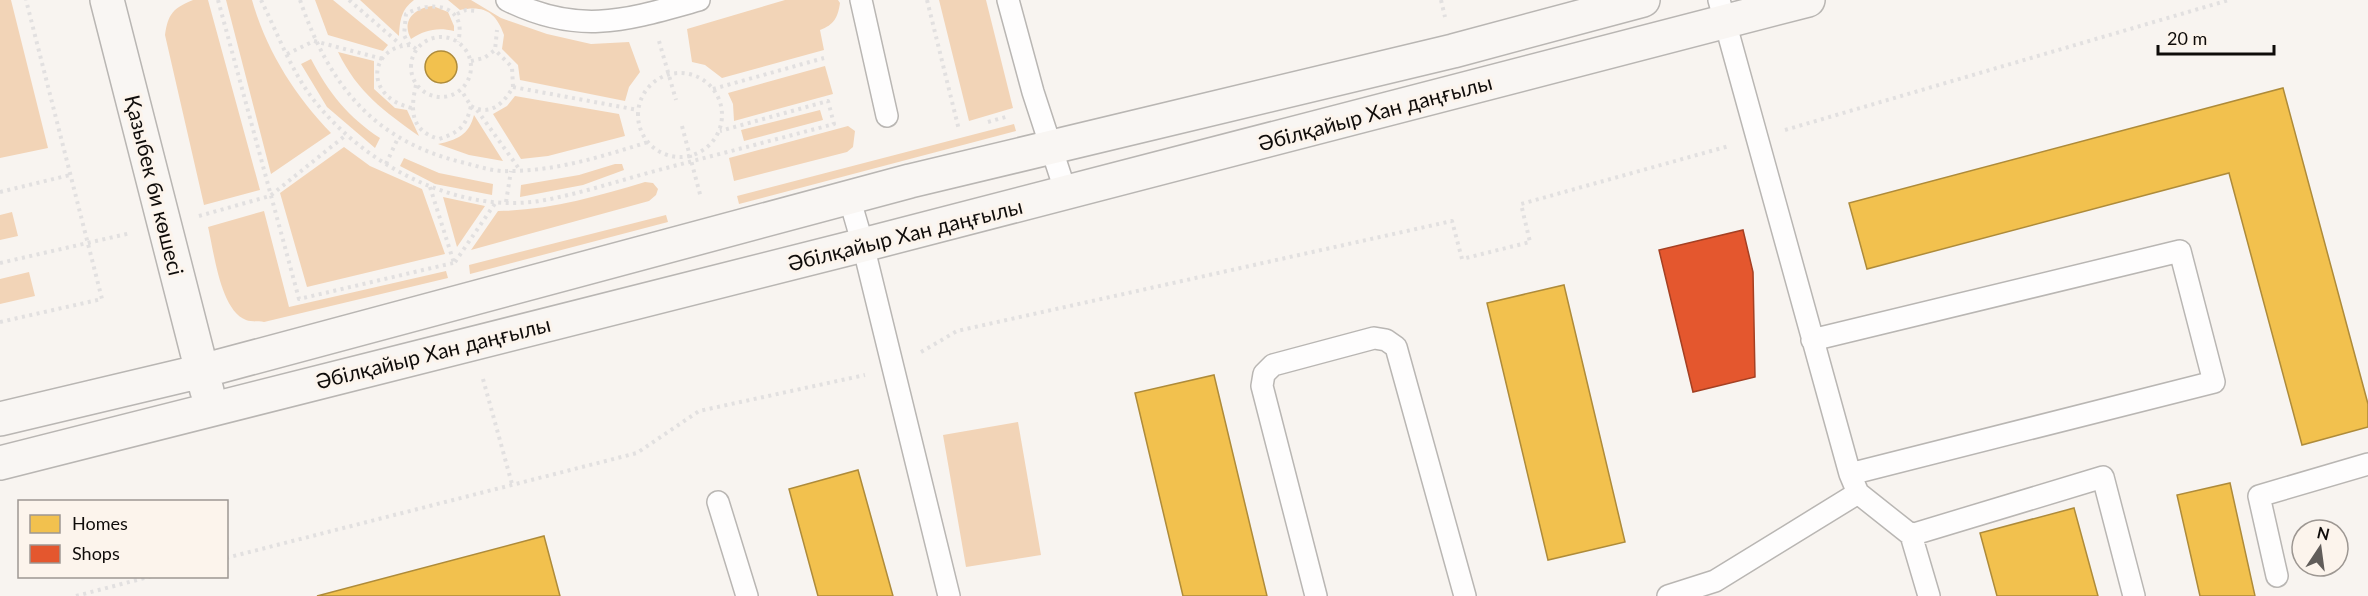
<svg xmlns="http://www.w3.org/2000/svg" width="2368" height="596" viewBox="0 0 2368 596" font-family="Lato,sans-serif">
<style>
.green{fill:#f2d4b7}
.homes{fill:#f2c14e;stroke:#ae8b3a;stroke-width:1.5}
.shops{fill:#e4572e;stroke:#a44023;stroke-width:1.5}
.lines{fill:none;stroke-linecap:round;stroke-linejoin:round}
.lane-casing{stroke:#b9b6b3;stroke-width:24}
.secondary-casing{stroke:#b9b6b3;stroke-width:36}
.path{stroke:#e2e0e0;stroke-width:4;stroke-dasharray:3 4.5;stroke-linecap:butt}
.lane{stroke:#fefdfd;stroke-width:21}
.secondary{stroke:#f9f6f3;stroke-width:33}
.labels{text-anchor:middle;dominant-baseline:central;stroke-width:6;stroke-linejoin:round;paint-order:stroke}
.street-label{font-size:21px;fill:#0f0c0a;stroke:#fcf4ec}
</style>
<rect width="100%" height="100%" fill="#f8f4f0"/>
<path class="green" d="M0 0H11L48 148 0 158Z
M193 0H208L260 190 204 205 165 35C168 14 173 8 193 0Z
M226 0H252C266 50 295 96 331 133L271 174Z
M315 0H333L388 45 383 51 328 35Z
M360 0H414C401 10 400 20 399 36Z
M448 0H471L501 18 547 34 591 44 629 42 640 72 629 87 625 101 520 80 518 65 502 49 504 35C496 12 484 5 460 10Z
M785 0H838L840 3C838 17 834 25 820 30L824 50 722 78 705 65 692 62 687 29Z
M939 0H986L1013 108 969 121Z
M433 6 448 12 454 26V31C437 27 425 30 411 39 401 21 414 8 433 6Z
M338 52 374 61V89L395 108 407 110 419 136C384 111 358 93 338 52Z
M311 59C328 92 349 118 380 138L375 148 327 107 301 64Z
M825 66 833 94 734 121 733 104 728 93Z
M515 96 619 114 625 136 548 156 521 159 493 114 507 106Z
M820 110 823 120 744 141 741 130Z
M474 115 503 161 469 155 438 144C457 140 469 135 474 115Z
M1014 124 1016 131 739 204 737 196Z
M848 126 855 131 853 147 847 152 734 181 729 158Z
M344 147 370 166 422 189 445 254 307 287 280 193Z
M404 158 439 173 493 184 492 195 435 184 400 166Z
M615 164H622L624 170 583 185 520 197 521 185 579 175Z
M645 182 653 183 658 189 656 195 649 201 471 250 498 211C550 210 595 197 645 182Z
M443 197 485 206 457 247Z
M264 211 289 307 446 271 448 278 264 322C259 321 251 322 246 320 220 310 214 251 208 227Z
M12 212 18 236 0 240V215Z
M666 215 668 222 470 274 469 265Z
M29 272 35 296 0 304V279Z
M1018 422 1041 555 966 567 943 435Z"/>
<path class="homes" d="M425 67a16 16 0 1 1 32 0a16 16 0 1 1-32 0Z
M2283 88 2368 404V427L2302 445 2229 173 1867 269 1849 203Z
M1564 285 1625 542 1548 560 1487 303Z
M1214 375 1267 596H1183L1135 393Z
M858 470 893 596H818L789 489Z
M2230 483 2255 596H2200L2177 495Z
M2074 508 2098 596H1997L1980 533Z
M544 536 560 596H317Z"/>
<path class="shops" d="M1743 230 1753 272 1755 377 1693 392 1659 250Z"/>
<g class="lines">
<g class="lane-casing">
<path id="lane" d="M507 0C579 36 627 20 699 0
M861 0 887 116
M1008 0 1033 92 1066 193
M1719 0 1850 474 2214 382 2180 251 1812 340
M849 197 863 245 949 596
M1858 493 1911 535 1929 596
M718 502 747 596
M1911 535 2103 477 2134 596
M2277 576 2259 496 2368 464
M1316 596 1262 386 1264 374 1273 365 1374 338 1386 340 1396 347 1465 596
M1668 596 1715 581 1858 493 1850 474"/>
</g>
<g class="secondary-casing">
<path id="secondary" d="M107 0 207 391
M0 419 202 371 910 181 1453 51 1643 0
M0 463 863 245 1808 0"/>
</g>
<path class="path" d="M218 0 299 299 453 263
M261 0C278 34 292 74 317 104 368 167 462 216 545 200 582 193 618 181 655 171 715 155 774 140 834 124L828 101 720 131
M300 0C329 85 374 142 465 163 480 167 495 172 510 171 556 171 604 156 648 142
M349 0 401 45
M927 0 959 130
M1441 0 1445 17
M457 14 466 10 478 11
M411 67a30 30 0 1 1 60 0a30 30 0 1 1-60 0Z
M659 41 676 100
M410 45C369 47 363 97 412 108
M416 49 408 43 404 35 406 14C431 0 468 4 458 42
M287 54 314 41 383 59
M471 61 484 58 495 50 497 30
M638 115a42 42 0 1 1 84 0a42 42 0 1 1-84 0Z
M416 85C410 111 411 131 439 139 458 133 466 127 471 106L461 90
M513 87 638 110
M713 89 824 58
M471 106C490 117 504 103 513 87L512 67 495 50
M477 110 520 170
M988 122 1009 116
M682 126 701 198
M1785 130 2229 0
M386 164 398 138
M430 187 454 263
M0 192 70 175
M506 202 511 171
M199 216 270 196 346 135
M455 262 496 202
M0 263 131 233
M0 322 102 299 26 0
M921 352 957 331 1452 221 1462 259 1530 242 1521 204 1729 146
M483 379 512 484
M226 558 637 453 699 411 865 375
M76 596 152 576"/>
<use href="#lane" class="lane"/>
<use href="#secondary" class="secondary"/>
</g>
<g class="labels">
<g class="street-label">
<text transform="translate(1375 112) rotate(-15)">Әбілқайыр Хан даңғылы</text>
<text transform="translate(155 185) rotate(76)">Қазыбек би көшесі</text>
<text transform="translate(905 234) rotate(-14)">Әбілқайыр Хан даңғылы</text>
<text transform="translate(433 352) rotate(-14)">Әбілқайыр Хан даңғылы</text>
</g>
</g>
<rect x="18" y="500" width="210" height="78" fill="#fcf4ec" stroke="#9d9792" stroke-width="1.5"/>
<rect x="30" y="515" width="30" height="18" fill="#f2c14e" stroke="#9d9792" stroke-width="1.5"/>
<text x="72" y="530" font-size="18" fill="#0f0c0a">Homes</text>
<rect x="30" y="545" width="30" height="18" fill="#e4572e" stroke="#9d9792" stroke-width="1.5"/>
<text x="72" y="560" font-size="18" fill="#0f0c0a">Shops</text>
<g transform="translate(2320 548) rotate(13)"><circle r="28" fill="#fcf4ec" stroke="#9d9792" stroke-width="1.5"/>
<path d="M0-4.5L10 22L0 15L-10 22Z" fill="#615d5a"/>
<text y="-9" font-size="16" font-weight="bold" text-anchor="middle" fill="#0f0c0a">N</text>
</g>
<path d="M2158 45v9h116v-9" fill="none" stroke="#0f0c0a" stroke-width="3"/>
<text x="2167" y="45" font-size="18" fill="#0f0c0a" stroke="#fcf4ec" stroke-width="4.5" paint-order="stroke">20 m</text>
</svg>
